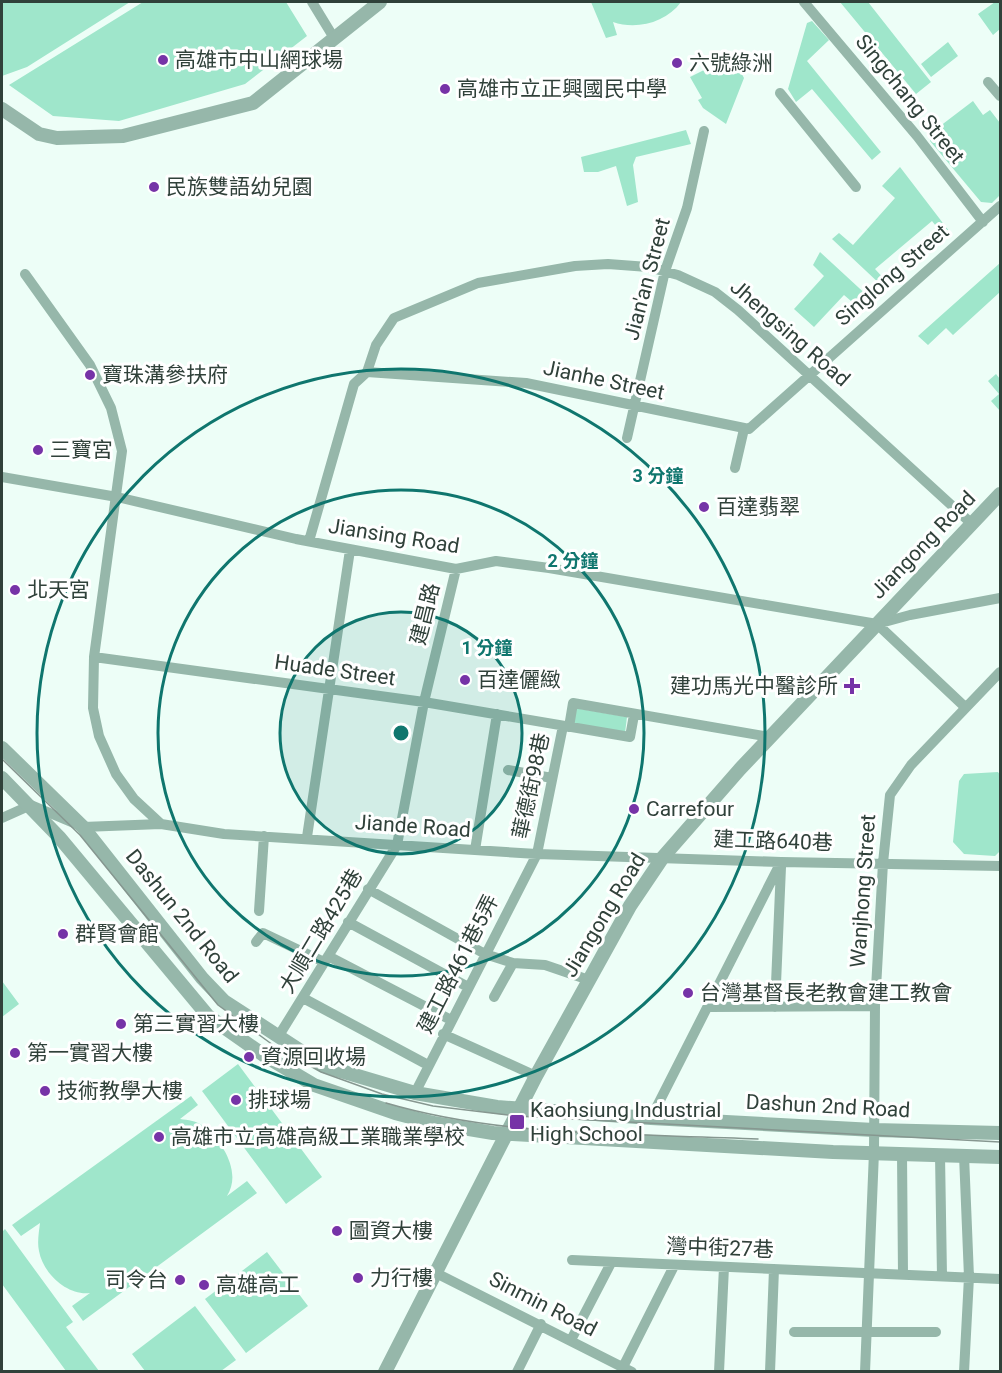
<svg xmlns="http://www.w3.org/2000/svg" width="1002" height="1373" viewBox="0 0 1002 1373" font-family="Roboto,'Noto Sans TC',sans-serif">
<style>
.green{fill:#9fe6cb}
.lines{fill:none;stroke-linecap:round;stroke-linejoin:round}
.minor{stroke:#96b7aa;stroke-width:10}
.tertiary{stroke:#96b7aa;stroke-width:14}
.tram{stroke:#869790;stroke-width:1.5}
.ring{fill:none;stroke:#0f766e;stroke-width:3}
.poi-dot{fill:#7633a7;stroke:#fff;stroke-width:2}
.labels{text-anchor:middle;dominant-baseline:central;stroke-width:6;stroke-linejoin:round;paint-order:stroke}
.poi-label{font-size:21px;fill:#30413a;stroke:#fff;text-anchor:start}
.street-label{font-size:21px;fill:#30413a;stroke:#fff}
.centre{fill:#0f766e;stroke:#fff;stroke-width:3}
.ring-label{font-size:18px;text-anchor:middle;font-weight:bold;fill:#0f766e;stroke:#fff;stroke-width:6;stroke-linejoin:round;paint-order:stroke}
</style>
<rect width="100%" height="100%" fill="#edfef7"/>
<path class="green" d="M2 2H130L27 67 2 76Z
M143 2H286L307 36 245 84 119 121 53 116 9 85Z
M591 2H681C666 23 636 30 613 22L617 35 606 38Z
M840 2H868L931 82 916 94Z
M995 2H1000V29L993 35 978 14Z
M812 21 829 40 807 61 881 152 872 160 812 89 796 102 788 89 807 23Z
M948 42 958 56 931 77 921 64Z
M732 56 744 78 726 124 703 108 698 100 702 98 690 77Z
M973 101 983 115 990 110 1000 123V195L992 203 981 202 930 141 931 133Z
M686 130 691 144 636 157 633 165 638 202 627 206 616 166 598 172H584L581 157Z
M900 167 949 231 943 235 932 221 875 269 887 282 882 286 832 239 839 233 853 245 895 198 882 186Z
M820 252 871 299 858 307 844 295 814 327 794 309 824 276 813 265Z
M1000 263V292L953 335 946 328 928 345 918 336Z
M996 374 1000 379V411L991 401 999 394 988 381Z
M575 708 627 717 625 733 573 724Z
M998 772 1000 775V851L995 856 964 854 953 842 959 781 964 774Z
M2 981 19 1004 2 1017Z
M238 1064 322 1177 286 1204 202 1091Z
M191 1096 198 1105 180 1119C188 1120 197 1121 203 1126 223 1141 242 1173 227 1196L247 1181 257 1193 83 1321 72 1306 90 1293C68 1296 43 1274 39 1251 37 1242 39 1232 40 1223L21 1236 12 1225Z
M5 1229 73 1322 66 1327 99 1371H66L2 1284V1232Z
M267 1252 308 1306 246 1353 205 1299Z
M195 1306 236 1360 221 1371H145L132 1354Z"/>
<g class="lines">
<path class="minor" d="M312 2 334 38
M804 2 917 136 983 222
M988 82 1000 96
M780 93 856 187
M25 274 90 365 111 408 122 451 94 657 93 708 99 736 116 774 134 799 161 824 224 834 537 854 781 862 1000 866
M367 372 526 383 749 429 1000 206
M627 438 665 271 687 208 704 131
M735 468 744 429
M2 477 117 497 296 539 456 569 496 561 549 568 877 624 965 707
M309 541 354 384 367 372 376 345 394 318 478 283 575 266 608 264 648 267 678 275 715 292 738 310 972 524
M877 624 910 615 1000 598
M94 657 424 702 630 737 634 715
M569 727 573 703 770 737
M508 770 552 778
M2 818 31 805 83 827 161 824
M307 837 350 550
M475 850 497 714
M368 889 485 954 513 963 545 965 589 980
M259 911 264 836
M348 922 468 987
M256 942 263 933 324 962
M328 956 451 1020
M494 997 513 963
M303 998 428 1065
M709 1007 875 1006
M775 1007 781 867
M443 1034 536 1076
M278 1037 397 845 424 702 456 569
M415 1093 537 854 563 726
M651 1118 781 862
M902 1153 903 1274
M940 1155 942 1276
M572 1260 1000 1279
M436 1273 632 1372
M794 1332H936
M571 1340 611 1263
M623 1367 674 1266
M517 1372 541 1324
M719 1372 724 1267
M770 1372 774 1269
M865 1372 874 1152 875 1006 883 863 890 795 911 765 1000 672
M964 1372 969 1277 964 1155"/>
<path class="tertiary" d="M2 109 39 134 57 138 123 136 253 103 380 2
M2 748 83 827 202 978 224 1001 324 1066 415 1093 497 1107 651 1118 874 1130 1000 1133
M2 778 59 837 208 1016 265 1056 314 1085 395 1113 433 1123 493 1133 833 1152 1000 1157
M385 1372 536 1076 630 906 663 857 740 769 1000 494"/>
<path class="tram" d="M2 759 80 835 218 1005 273 1045 321 1072 382 1094 433 1106 516 1116 1000 1142
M386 1103C505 1138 634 1133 758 1139"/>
</g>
<circle cx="401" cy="733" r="121" fill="#0f766e" fill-opacity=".12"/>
<g class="ring">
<circle cx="401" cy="733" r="121"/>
<circle cx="401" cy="733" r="243"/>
<circle cx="401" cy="733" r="364"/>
</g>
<g class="poi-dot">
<circle cx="163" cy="60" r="6"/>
<circle cx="677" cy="63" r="6"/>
<circle cx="445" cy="89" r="6"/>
<circle cx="154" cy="187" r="6"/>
<circle cx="90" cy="375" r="6"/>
<circle cx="38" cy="450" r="6"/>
<circle cx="704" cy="507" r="6"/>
<circle cx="15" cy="590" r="6"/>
<circle cx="465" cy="680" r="6"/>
<path d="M849 677h6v6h6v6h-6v6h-6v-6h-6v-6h6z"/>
<circle cx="634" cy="809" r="6"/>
<circle cx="63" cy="934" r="6"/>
<circle cx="688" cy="993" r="6"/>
<circle cx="121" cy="1024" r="6"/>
<circle cx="15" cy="1053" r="6"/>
<circle cx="249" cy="1057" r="6"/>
<circle cx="45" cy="1091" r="6"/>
<circle cx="236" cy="1100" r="6"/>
<rect x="509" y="1114" width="16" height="16" rx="3"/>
<circle cx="159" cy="1137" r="6"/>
<circle cx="337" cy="1231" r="6"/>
<circle cx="358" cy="1278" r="6"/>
<circle cx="180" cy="1280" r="6"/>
<circle cx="204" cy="1285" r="6"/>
</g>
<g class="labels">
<g class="poi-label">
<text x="175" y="60">高雄市中山網球場</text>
<text x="689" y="63">六號綠洲</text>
<text x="457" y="89">高雄市立正興國民中學</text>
<text x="166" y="187">民族雙語幼兒園</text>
<text x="102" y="375">寶珠溝參扶府</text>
<text x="50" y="450">三寶宮</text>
<text x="716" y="507">百達翡翠</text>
<text x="27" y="590">北天宮</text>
<text x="477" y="680">百達儷緻</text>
<text x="838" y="686" text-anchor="end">建功馬光中醫診所</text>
<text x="646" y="809">Carrefour</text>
<text x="75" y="934">群賢會館</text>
<text x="700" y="993">台灣基督長老教會建工教會</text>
<text x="133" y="1024">第三實習大樓</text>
<text x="27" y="1053">第一實習大樓</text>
<text x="261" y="1057">資源回收場</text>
<text x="57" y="1091">技術教學大樓</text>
<text x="248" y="1100">排球場</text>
<text x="530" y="1110">Kaohsiung Industrial<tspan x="530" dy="24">High School</tspan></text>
<text x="171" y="1137">高雄市立高雄高級工業職業學校</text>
<text x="349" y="1231">圖資大樓</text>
<text x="370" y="1278">力行樓</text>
<text x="168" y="1280" text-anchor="end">司令台</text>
<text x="216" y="1285">高雄高工</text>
</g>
<g class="street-label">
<text transform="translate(910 99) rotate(51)">Singchang Street</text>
<text transform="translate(892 275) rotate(-41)">Singlong Street</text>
<text transform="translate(647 279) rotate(-75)">Jian'an Street</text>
<text transform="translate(790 333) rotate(41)">Jhengsing Road</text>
<text transform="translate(604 380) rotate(12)">Jianhe Street</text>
<text transform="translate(394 536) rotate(9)">Jiansing Road</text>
<text transform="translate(923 545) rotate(-46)">Jiangong Road</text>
<text transform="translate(425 614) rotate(-76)">建昌路</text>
<text transform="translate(335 670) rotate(8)">Huade Street</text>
<text transform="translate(531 786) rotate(-78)">華德街98巷</text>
<text transform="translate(413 826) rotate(4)">Jiande Road</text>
<text transform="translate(773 841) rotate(2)">建工路640巷</text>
<text transform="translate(863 891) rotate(-86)">Wanjhong Street</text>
<text transform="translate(604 915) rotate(-59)">Jiangong Road</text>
<text transform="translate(182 916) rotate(51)">Dashun 2nd Road</text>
<text transform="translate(321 931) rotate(-59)">大順二路425巷</text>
<text transform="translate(458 964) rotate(-63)">建工路461巷5弄</text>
<text transform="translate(828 1106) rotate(3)">Dashun 2nd Road</text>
<text transform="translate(720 1248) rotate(2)">灣中街27巷</text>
<text transform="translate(543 1304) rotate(27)">Sinmin Road</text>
</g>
</g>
<circle cx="401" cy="733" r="9" class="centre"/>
<g class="ring-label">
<text x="658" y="482">3 分鐘</text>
<text x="573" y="567">2 分鐘</text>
<text x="487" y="654">1 分鐘</text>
</g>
<rect width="1002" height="1373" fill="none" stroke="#30413a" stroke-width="6"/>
</svg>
